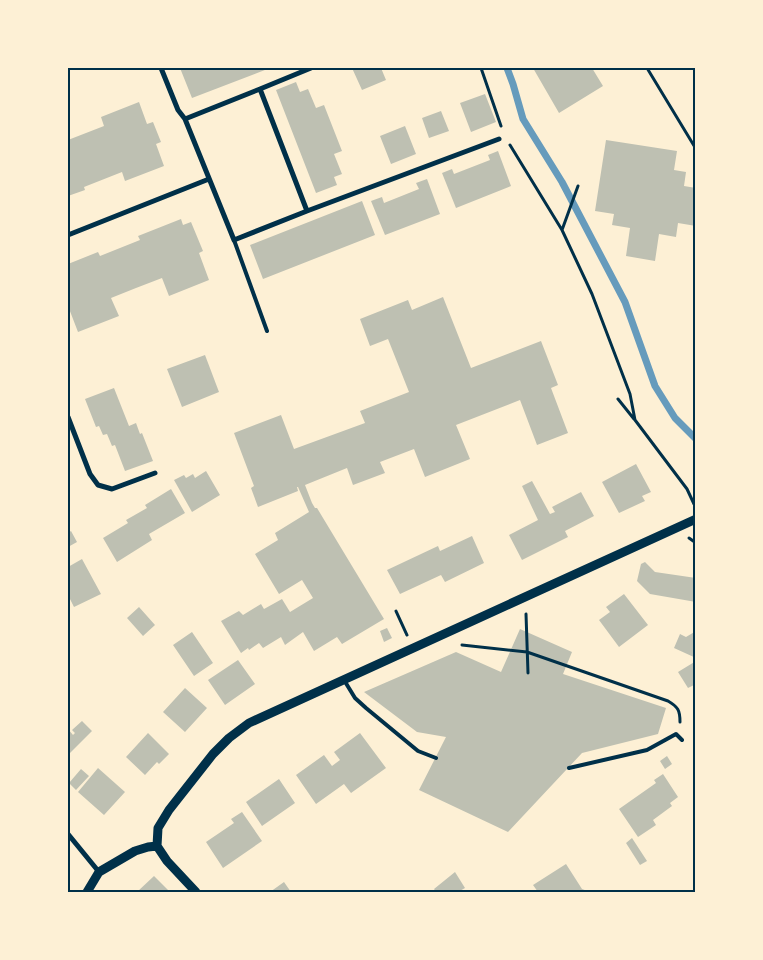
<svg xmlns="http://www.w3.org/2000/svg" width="763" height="960" viewBox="0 0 763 960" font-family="Rubik,sans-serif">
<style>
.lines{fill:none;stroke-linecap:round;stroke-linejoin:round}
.stream{stroke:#669bbc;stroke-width:7}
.building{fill:#bec0b2}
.path{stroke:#003049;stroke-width:3}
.service{stroke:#003049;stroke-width:4}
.minor{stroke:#003049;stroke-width:5}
.tertiary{stroke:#003049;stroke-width:9}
.neatline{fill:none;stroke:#003049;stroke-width:2}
</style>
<rect width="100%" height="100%" fill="#fdf0d5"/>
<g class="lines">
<path class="stream" d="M507 68 513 84 523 119 562 182 625 302 655 386 675 418 696 439"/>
</g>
<path class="building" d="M180 68H270L192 98Z
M352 68H381L386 80 362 90Z
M533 68H592L603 86 559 113Z
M296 82 300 92 308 89 316 108 324 105 342 151 334 154 342 174 334 177 337 185 316 193 276 90Z
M485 94 496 122 471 132 460 103Z
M139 102 147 124 153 122 161 142 156 144 164 166 125 181 122 172 84 187 85 190 68 196V140L104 126 101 117Z
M441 111 449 131 429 138 422 118Z
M405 126 416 154 391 164 380 136Z
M606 140 677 151 674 170 686 172 684 186 696 188V226L678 223 676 237 659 234 655 261 626 256 630 228 612 225 614 214 595 211Z
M498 151 511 186 456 208 442 173 452 169 454 174 490 160 488 155Z
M427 179 440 214 385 235 371 201 382 197 384 203 419 189 416 183Z
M362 201 375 235 263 279 250 245Z
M181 219 183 225 191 222 203 251 199 253 209 280 169 296 162 278 136 288 111 298 119 316 78 332 68 306V264L98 252 100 256 140 240 138 236Z
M443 297 471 368 541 341 558 385 551 388 568 433 537 445 520 400 456 425 470 459 425 477 414 449 380 462 385 473 353 485 347 468 305 485 312 503 315 508H317L384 619 342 644 337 637 314 651 303 632 285 645 281 637 263 648 259 643 249 650 248 648 241 653 221 621 239 611 243 615 261 604 264 609 282 599 290 612 313 598 302 580 279 594 255 554 278 540 275 533 309 512 298 487H297L298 491 258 507 251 488 254 486 234 433 281 415 294 449 365 423 360 411 409 392 388 339 370 346 360 319 408 300 412 310Z
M205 355 219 392 182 407 167 369Z
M114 388 129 426 136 423 140 434 142 433 153 461 125 471 115 445 112 446 107 434 103 435 99 426 96 427 85 399Z
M636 464 651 492 642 496 645 501 619 513 602 482Z
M206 471 220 495 192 512 174 480 184 475 186 478 193 474 195 478Z
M532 481 550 514 555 512 552 507 581 492 594 516 565 531 568 537 522 560 509 535 538 520 522 486Z
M171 489 185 513 149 534 152 540 117 562 103 538 128 523 126 520 147 508 145 505Z
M71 531 77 542 68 547V533Z
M472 536 484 563 445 582 441 575 400 594 387 570 438 546 440 551Z
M82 559 101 594 74 607 68 595V567Z
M645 562 655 572 696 578V602L650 594 637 581 641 564Z
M624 594 648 625 619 647 599 620 610 612 606 607Z
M139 607 155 625 143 636 127 618Z
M387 628 392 638 384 642 380 631Z
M520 629 572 652 563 674 666 708 658 734 582 753 508 832 419 790 446 737 417 732 364 692 456 652 501 672Z
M696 631V658L674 648 680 634 686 637Z
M192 632 213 663 194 676 173 645Z
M238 660 255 684 225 705 208 680Z
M696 661V684L688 688 678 672Z
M185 688 207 708 185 732 163 712Z
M82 721 92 731 68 755V729L73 735 75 733 72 730Z
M148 733 169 754 159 764 157 762 145 775 126 757Z
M360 733 386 768 351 793 344 784 316 804 296 775 324 755 332 766 340 760 334 752Z
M667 756 672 764 665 769 660 761Z
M98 768 125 792 104 815 78 792Z
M81 769 89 776 76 790 69 783Z
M663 774 678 797 670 803 672 806 653 820 656 825 638 837 619 809 656 783 654 780Z
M279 779 295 803 262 826 246 802Z
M242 812 262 841 223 868 206 842 234 823 231 819Z
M632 838 647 861 640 865 626 843Z
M566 864 582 889 590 892H538L533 885Z
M455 872 465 888 458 892H436L434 889Z
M154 876 170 892H137Z
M284 882 291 892H270Z"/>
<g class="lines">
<path class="path" d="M481 68 501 126
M647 68 696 149
M510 145 562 230 592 294 630 394 635 420 687 489 694 504
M562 230 578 186
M618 399 634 419
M689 538 696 543
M396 611 407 635
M526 614 528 673
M462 645 527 652 668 701C678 707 680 710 680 722"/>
<path class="service" d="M234 240 267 331
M344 680 355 698 366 708 418 751 436 758
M569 768 647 750 676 734 682 740"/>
<path class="minor" d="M161 68 178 110 185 119 234 240 307 211 260 89 185 119
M260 89 311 68
M307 211 499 139
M68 235 209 179
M68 417 90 474 98 485 112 489 155 473
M68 834 99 872"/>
<path class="tertiary" d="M157 846 158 828 169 810 213 754 229 738 249 723 696 519
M157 846 167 861 196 892
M87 892 99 872 135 851 148 847 157 846"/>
</g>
<rect width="763" height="960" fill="none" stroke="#fdf0d5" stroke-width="138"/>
<rect x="69" y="69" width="625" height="822" class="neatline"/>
</svg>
